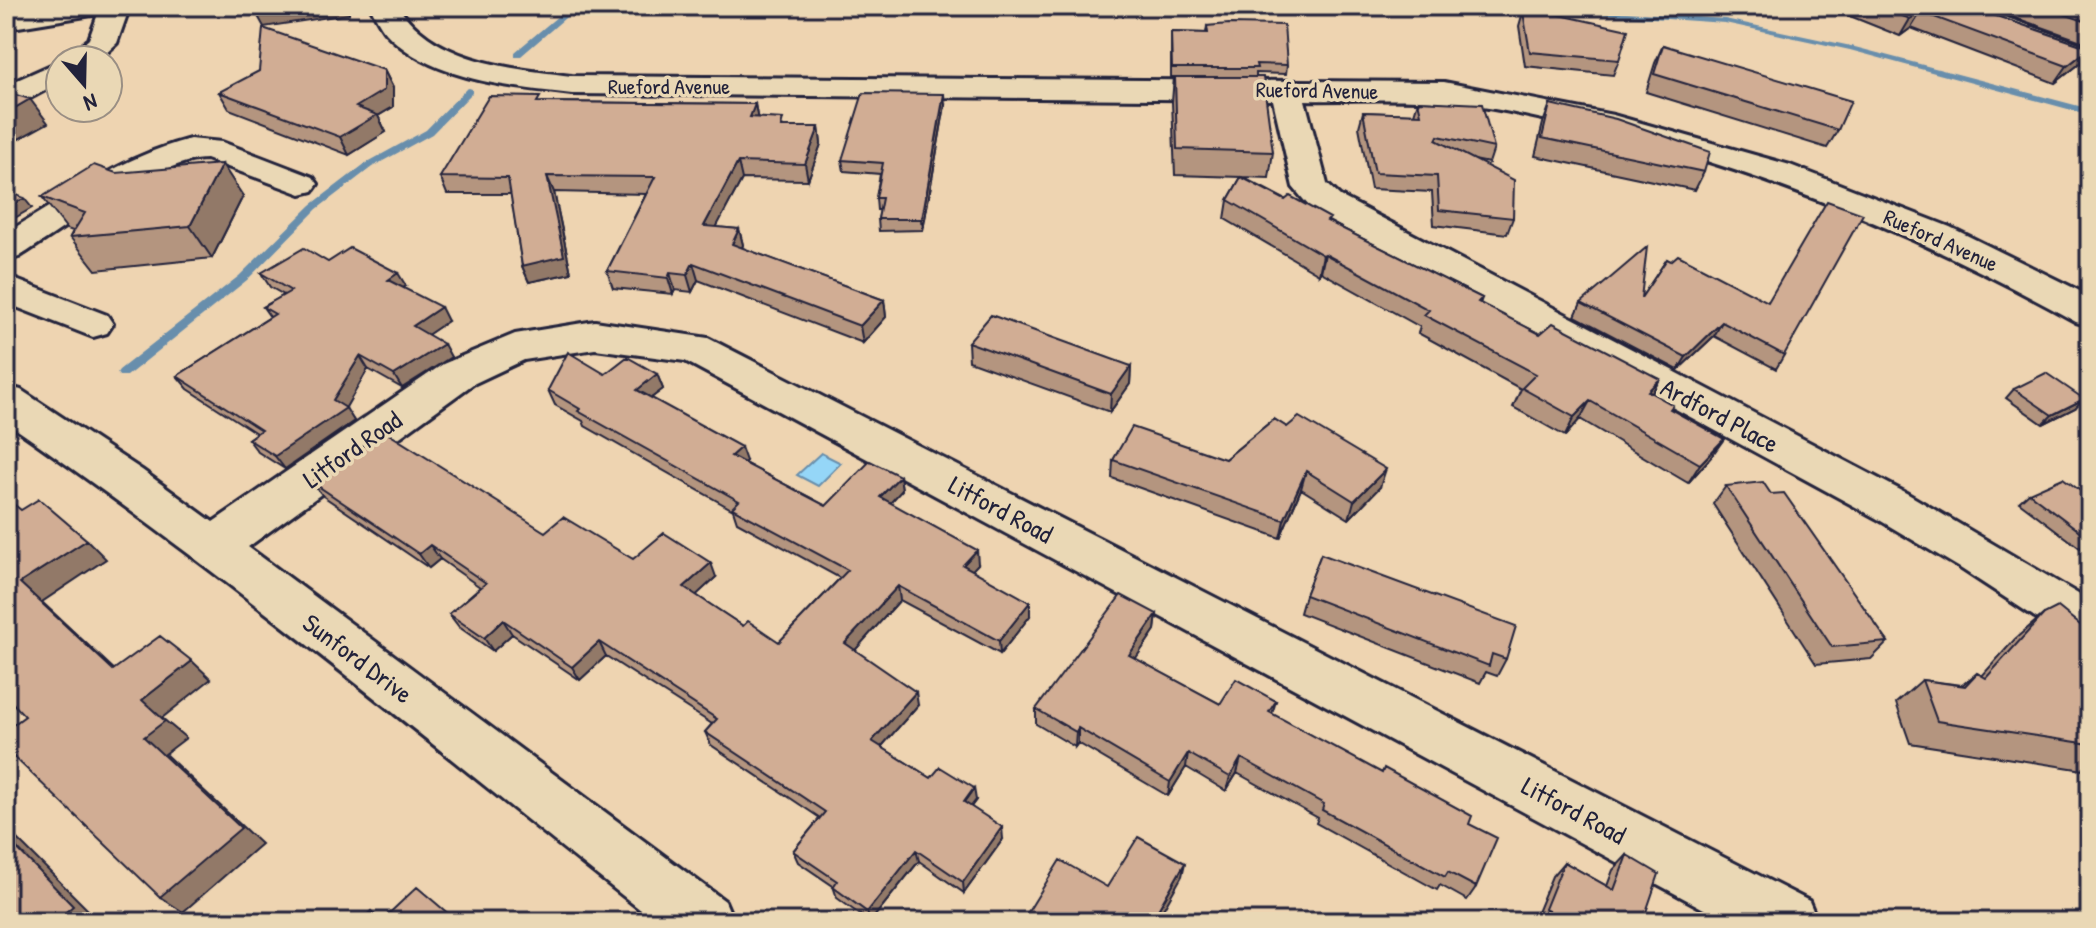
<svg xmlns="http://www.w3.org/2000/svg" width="2096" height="928" viewBox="0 0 2096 928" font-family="'Patrick Hand',sans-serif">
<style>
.water{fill:#95d6f7;stroke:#678eac;stroke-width:2}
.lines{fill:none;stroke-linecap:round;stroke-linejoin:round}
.stream{fill:#678eac;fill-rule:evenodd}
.minor-casing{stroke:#22223b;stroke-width:6}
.minor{fill:#ead8b5;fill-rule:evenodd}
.wall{fill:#b4957f;stroke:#22223b;stroke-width:2}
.shaded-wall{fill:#927968;stroke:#22223b;stroke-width:2}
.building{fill:#d1ad94;stroke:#22223b;stroke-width:2}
.labels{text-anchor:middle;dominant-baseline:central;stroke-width:7;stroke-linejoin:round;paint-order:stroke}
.far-street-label{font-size:22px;fill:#22223b;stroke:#ead8b5}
.street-label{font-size:26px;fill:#22223b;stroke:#ead8b5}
</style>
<rect width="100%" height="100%" fill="#eed4b1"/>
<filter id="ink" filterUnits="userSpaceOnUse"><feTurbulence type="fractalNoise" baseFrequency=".0125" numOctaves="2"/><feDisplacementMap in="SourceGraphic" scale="16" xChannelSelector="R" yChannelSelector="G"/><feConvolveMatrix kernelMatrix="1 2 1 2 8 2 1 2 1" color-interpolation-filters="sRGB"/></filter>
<g filter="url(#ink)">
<path class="water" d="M821 453 841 463 818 486 797 475Z"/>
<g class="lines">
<path class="stream" d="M570 6H579L521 56H515V52Z
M1505 6H1543L1725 19 1851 46 2090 109V115L1850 50 1725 23 1509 8Z
M469 88 472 89V93L432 134 372 167 317 209 247 280 127 376H119L117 373 119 370 239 276 311 205 366 163 426 130 466 89Z"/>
<g class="minor-casing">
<path id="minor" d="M40 6H130L117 43 99 60H65L89 39 98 14 6 29V11Z
M370 6H398C433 62 512 69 572 76L1444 82 1613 115 1790 165 1950 227 2090 296V326L2076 322C1916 233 1749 164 1570 125 1529 116 1487 106 1445 102 1399 97 1351 101 1305 100L1327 184 1340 196 1908 494 2090 601V648L2073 642 1960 568 1876 518 1314 212 1293 187 1273 100 572 94C512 87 429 80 386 33 379 25 375 15 370 6Z
M1931 6H1973L2090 47V66L1935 12Z
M60 61V82L19 104 6 106V85Z
M190 139 222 142 313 177 318 184 313 191 301 194 206 159C159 159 62 230 19 257L6 261V233C65 198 123 156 190 139Z
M6 276 107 315 113 324 107 333 93 337 6 303Z
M595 321 708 338 1809 901 1818 922H1728L685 361 595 349 524 360 473 384 248 547 725 901 734 922H656C442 753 231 577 6 422V386L21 390 142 470 213 522 443 364 515 334Z"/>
</g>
<use href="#minor" class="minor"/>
</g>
<path class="wall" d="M1825 6H1967L2090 48 2078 65 2055 83 1911 28 1900 36Z
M1982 6H2090V44Z
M1523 12 1619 60 1613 75 1525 66 1519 26Z
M1207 26 1287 65 1286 74 1256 73V77L1273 152 1269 178 1242 177 1329 222 1482 298 1480 304 1540 334 1660 379 1652 393 1671 409 1711 457 1688 483 1580 419 1565 436 1513 407 1521 389 1418 333 1420 327 1321 272 1319 274 1225 219 1228 200 1241 177 1175 175 1172 102 1174 77H1171V32L1206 33Z
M1663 45 1838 130 1827 148 1646 92 1655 63Z
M384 70 393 88V107L378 116 386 132 349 155 229 109 219 92Z
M1418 101 1494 148 1489 163 1474 160 1513 218 1507 234 1434 225 1432 192 1371 189 1359 127 1363 112 1414 114Z
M542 102 755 104 757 117 784 127H819L821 144 808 180 742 179 716 227 739 229 743 245 742 248 884 300 886 317 863 343 698 280 692 292 675 290 673 294 613 288 607 271 646 194 554 192 571 273 529 282 522 266 511 194H447L440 177Z
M1550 104 1704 172 1695 190 1535 156 1543 123Z
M945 105 923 230 879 231 878 219 880 210H877L876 198 880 174 844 171 842 160Z
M243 196 212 258 96 270 70 237 73 231 67 229 42 197Z
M1667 259 1784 355 1776 369 1714 336 1678 370 1575 316 1581 303 1641 298Z
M328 262 406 286 403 288 448 321 427 335 451 357 402 388 368 369 345 408 354 421 285 469 258 452 248 439 256 433 188 389 177 376 270 317 263 307 284 295 270 287 261 273Z
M968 342 1131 366 1130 384 1110 412 969 361Z
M605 374H657L663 389 651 398 746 461 744 463 826 506 900 476 902 490 890 503 978 564 972 570 1030 616 1000 654 900 600 855 650 918 705 881 747 931 778 976 800 971 807 1003 839 964 893 919 861 870 922 837 898 833 886 798 862 793 851 820 818 711 745 705 732 712 724 606 656 580 680 512 634 493 651 459 627 449 614 480 587 440 559 429 568 323 496 312 482 545 532 633 559 716 577 696 595 743 626 779 642 840 578 737 522 733 510 585 426 583 421 555 405 548 390Z
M2014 389 2075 408 2043 424 2006 398Z
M1274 419 1380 487 1349 519 1301 489 1280 538 1112 478 1113 460 1225 459Z
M1726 486 1771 494 1888 642 1871 659 1816 664 1713 504Z
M2029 493 2090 498V543L2080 548 2019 502Z
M1321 554 1506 659 1497 676 1486 672 1480 683 1300 613 1305 595Z
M1157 614 1155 630 1135 659 1220 704 1276 701 1272 714 1469 824 1476 887 1467 900 1440 885 1437 890 1316 823 1318 818 1237 773 1226 791 1186 767 1168 796 1078 743 1075 747 1036 724V709Z
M2044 614 2090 633V771L1910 743 1896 703 1922 680 1962 685 1977 673 1982 676 2015 639Z
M1627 855 1644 922H1533L1552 876 1564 862 1607 886 1613 870Z"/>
<path class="shaded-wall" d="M277 6H349V14L264 27 254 9Z
M1921 12 1911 28 1900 36 1910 19Z
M2090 48 2078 65 2055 83 2067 66Z
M384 70 393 88V107L378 116 386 132 349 155 340 137 356 107Z
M944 94 945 105 923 230 922 219Z
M30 99 48 123 6 146V113Z
M755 104 758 121 750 117Z
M819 127 821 144 808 180 805 164Z
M738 162 742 179 708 243 704 226Z
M222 164 243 196 212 258 190 226Z
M547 176 554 192 571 273 529 282 522 266Z
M24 198 32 208 6 223V209Z
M739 229 743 245 736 261 732 244Z
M1325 254 1321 272 1319 274 1323 255Z
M693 263 698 280 692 292 687 275Z
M398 273 406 286 395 293 388 280Z
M670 273 675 290 673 294 668 278Z
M884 300 886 317 863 343 860 326Z
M441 307 448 321 420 340 413 326Z
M1722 322 1714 336 1678 370 1686 357Z
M444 344 451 357 402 388 394 375Z
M360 356 368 369 345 409 346 408 354 421 285 469 275 456 333 400Z
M1131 366 1130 384 1110 412 1111 394Z
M657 374 663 389 642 405 637 390Z
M1660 379 1649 398 1648 391Z
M2084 399 2075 408 2043 424 2052 415Z
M1590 401 1580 419 1565 436 1574 417Z
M1724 439 1711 457 1688 483 1700 464Z
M741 447 746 461 736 471 731 456Z
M1386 469 1380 487 1349 519 1354 501Z
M1306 471 1301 489 1280 538 1284 520Z
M900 476 902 490 882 512 880 497Z
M2090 539V543L2080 548Z
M87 540 106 559 42 602 134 688 113 670 20 583Z
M430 545 440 559 429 568 419 554Z
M977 550 978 564 964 579 963 565Z
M711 563 716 577 690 601 684 587Z
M898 586 900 600 849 657 845 643Z
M1030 602V616L1000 654 999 641Z
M1157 614 1155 630 1127 671 1129 655Z
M503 620 512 634 493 651 484 638Z
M599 642 606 656 580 680 572 667Z
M192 661 211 679 162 718 186 738 165 754 261 844 183 912 160 897 144 737 142 700Z
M916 692 918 705 875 754 872 741Z
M1078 728V743L1075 747 1076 732Z
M1188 753 1186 767 1168 796 1170 782Z
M1241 758 1237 773 1226 791 1230 777Z
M974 788 976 800 965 814 964 802Z
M1002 827 1003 839 964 893 963 882Z
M6 828 97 919 94 922H64L60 917 6 837Z
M916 850 919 861 870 922 867 912Z
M1185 863 1182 876 1156 922H1151Z"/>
<path class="building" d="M254 6H277L254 9Z
M1876 6H1967L2090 48 2067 66 1921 12 1910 19Z
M2041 6H2090V23Z
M1523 12 1560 15 1628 30 1619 60 1530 52Z
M1229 24 1284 25 1287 65 1256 64 1257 68H1172L1171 32 1208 33 1207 26Z
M263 28 384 70V90L356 107 377 115 340 137 219 92 259 71Z
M1663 45 1851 101 1838 130 1654 74Z
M1175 77H1263L1273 152 1177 149Z
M6 92 30 99 6 113Z
M863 93 944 94 922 219H878L882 198H876L883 163 842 160Z
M489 96 540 97 537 102 755 104 750 117 783 119 781 127H819L805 164 738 162 704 226 739 229 732 244 884 300 860 326 693 263 687 275 670 273 668 278 607 271 655 177 547 176 564 256 522 266 508 178 440 177Z
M1418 101 1482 104 1494 148 1438 136 1436 140 1514 180 1513 218 1439 210 1437 176 1375 173 1363 112 1421 114Z
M1550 104 1616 119 1710 152 1704 172 1542 138Z
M222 164 190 226 70 237 85 213 42 197 94 165 116 173Z
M1241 177 1285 200 1290 196 1330 218 1327 221 1482 298 1478 302 1540 334 1553 323 1660 379 1648 391 1673 405 1670 409 1724 439 1700 464 1590 401 1574 417 1522 388 1536 374 1424 315 1429 310 1325 254 1323 255 1228 200Z
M6 191 24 198 6 209Z
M1827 201 1863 214 1784 355 1722 322 1686 357 1581 303 1647 247 1641 298 1667 259 1671 261 1678 255 1768 302Z
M304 248 328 262 350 248 398 273 388 280 441 307 413 326 444 344 394 375 360 356 333 400 346 408 275 456 248 439 261 430 177 376 275 314 263 307 291 291 261 273Z
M991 315 1131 366 1111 394 968 342Z
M568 352 605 374 627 357 657 374 637 390 741 447 731 456 826 506 870 461 900 476 880 497 977 550 963 565 1030 602 999 641 898 586 845 643 916 692 872 741 931 778 940 767 974 788 964 802 1002 827 963 882 916 850 867 912 833 887 837 881 793 851 825 812 705 732 717 719 599 642 572 667 503 620 484 638 449 614 486 583 430 545 419 554 312 482 384 431 545 532 563 517 633 559 664 533 711 563 684 587 743 626 748 621 779 642 848 570 732 508 739 501 578 411 580 409 548 390Z
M2046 373 2084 399 2052 415 2014 389Z
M1299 417 1386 469 1354 501 1306 471 1284 520 1113 460 1132 427 1225 459 1274 419 1287 427Z
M2063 478 2090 498V539L2029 493Z
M1763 482 1771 494 1784 493 1888 642 1832 647 1726 486Z
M6 498 21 510 39 499 87 540 20 583 113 670 160 636 192 661 142 700 165 721 144 737 241 828 160 897 6 749V730L25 716 6 696Z
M1321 554 1516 626 1506 659 1492 654 1489 666 1305 595Z
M1121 595 1157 614 1129 655 1220 704 1236 679 1276 701 1269 712 1382 773 1384 768 1472 816 1469 824 1497 838 1476 887 1448 872 1445 877 1322 810 1324 804 1241 758 1230 777 1188 753 1170 782 1078 728 1076 732 1036 709Z
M2058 607 2090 633V744L1937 721 1922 680 1965 686 1977 673 1986 678 2044 614Z
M6 837 73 906 60 917 64 922H6Z
M1138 837 1185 863 1151 922H1025L1023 920 1060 860 1107 887Z
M1627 855 1659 874 1643 921 1644 922H1567L1545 909 1564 862 1614 890Z
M417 887 457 921 359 922 371 911 381 921Z"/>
</g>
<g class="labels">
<g class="far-street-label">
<text x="669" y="86">Rueford Avenue</text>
<text transform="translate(1317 90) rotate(1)">Rueford Avenue</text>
<text transform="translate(1941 240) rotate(24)">Rueford Avenue</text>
</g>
<g class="street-label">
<text transform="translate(1720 415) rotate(28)">Ardford Place</text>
<text transform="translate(352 449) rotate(-35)">Litford Road</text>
<text transform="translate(1001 509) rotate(28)">Litford Road</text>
<text transform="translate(358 658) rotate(37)">Sunford Drive</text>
<text transform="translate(1574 810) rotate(28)">Litford Road</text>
</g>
</g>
<rect width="2096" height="928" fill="none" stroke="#ead8b5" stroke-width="32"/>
<rect x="16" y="16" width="2064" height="896" fill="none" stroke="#22223b" stroke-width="3" filter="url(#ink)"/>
<g transform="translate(84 84) rotate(160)"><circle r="38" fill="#ead8b5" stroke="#9a8f84" stroke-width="2"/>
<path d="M0-6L14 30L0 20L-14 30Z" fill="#22223b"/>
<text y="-12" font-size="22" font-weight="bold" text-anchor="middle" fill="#22223b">N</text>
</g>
</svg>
